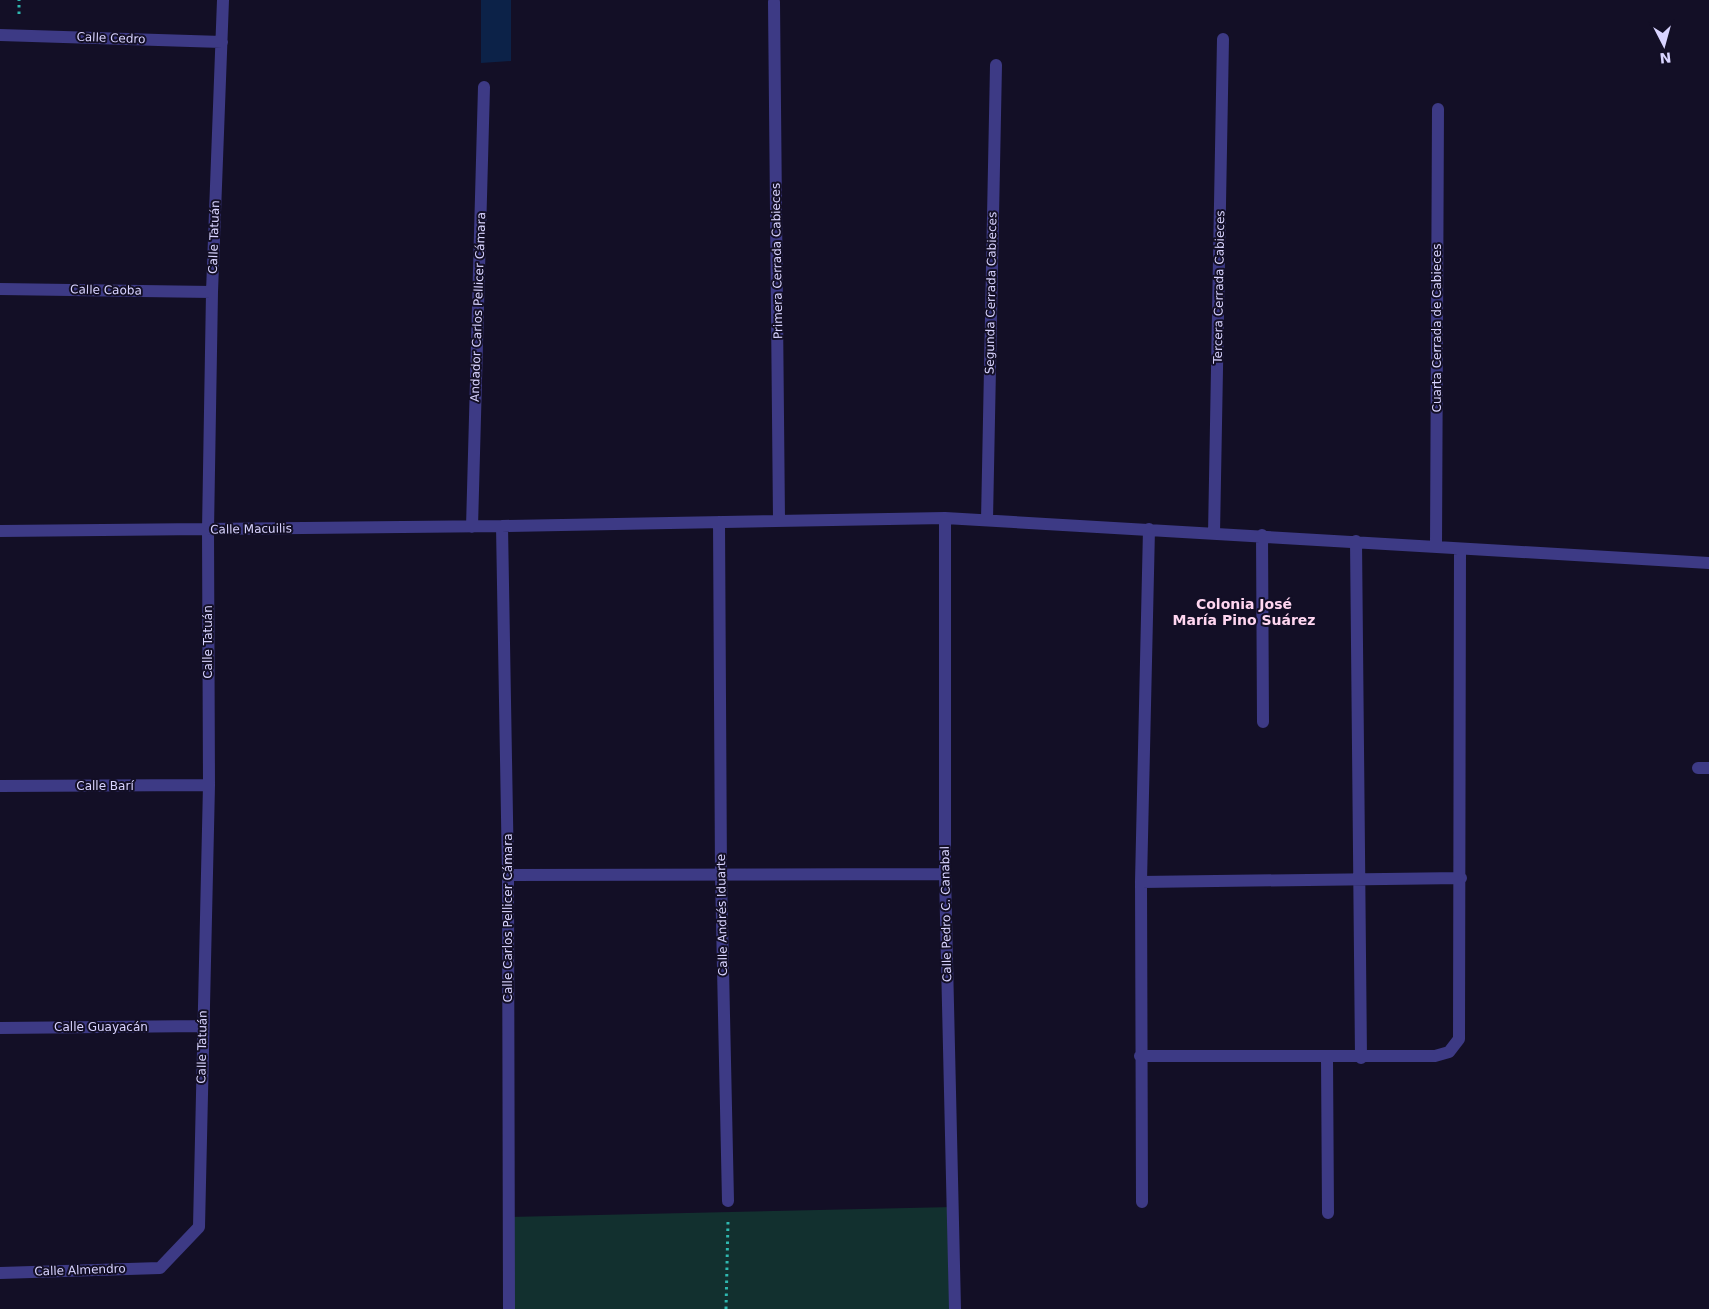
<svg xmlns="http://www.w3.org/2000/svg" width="1709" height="1309" viewBox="0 0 1709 1309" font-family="'DejaVu Sans',sans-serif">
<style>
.green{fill:#12302f}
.water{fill:#0c2248}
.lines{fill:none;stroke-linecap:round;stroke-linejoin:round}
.path{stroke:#2fb8b0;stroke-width:3;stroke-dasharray:2.5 4;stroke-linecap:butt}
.minor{stroke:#3d3a85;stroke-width:12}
.labels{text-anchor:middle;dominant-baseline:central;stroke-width:4;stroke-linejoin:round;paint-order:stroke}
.street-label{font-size:12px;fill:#d9d4ff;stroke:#130f26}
.neighbourhood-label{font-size:14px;font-weight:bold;fill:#ffd6f0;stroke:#130f26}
</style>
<rect width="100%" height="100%" fill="#130f26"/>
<path class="green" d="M953 1207 955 1309H509V1217Z"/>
<path class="water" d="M481 0H511V61L481 63Z"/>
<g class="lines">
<path class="path" d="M19 14V0
M726 1309 728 1221"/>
<path class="minor" d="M774 2 779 520
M0 35 222 42
M0 289 212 292
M945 518V874L955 1309
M987 520 996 65
M719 522 721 875 728 1201
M502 526 508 875 509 1309
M472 527 484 87
M0 531 502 526 945 518 1709 563
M1214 534 1223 39
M1262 535 1263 722
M1356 541 1361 1058
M1436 547 1438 109
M1698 768H1709
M0 786 209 785
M508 875 945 874
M1141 882 1461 878
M0 1028 203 1026
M1140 1056H1435L1449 1052 1459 1039 1460 549
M1327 1058 1328 1213
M1142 1202 1141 882 1149 529
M0 1273 160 1268 199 1227 209 785 208 530 212 292 223 0"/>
</g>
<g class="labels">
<g class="street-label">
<text transform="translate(111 38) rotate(2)">Calle Cedro</text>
<text transform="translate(214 237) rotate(-88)">Calle Tatuán</text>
<text transform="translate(777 261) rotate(-91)">Primera Cerrada Cabieces</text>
<text transform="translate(1219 287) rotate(-89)">Tercera Cerrada Cabieces</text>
<text transform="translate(106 290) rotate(1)">Calle Caoba</text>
<text transform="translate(991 293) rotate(-89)">Segunda Cerrada Cabieces</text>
<text transform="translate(478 307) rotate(-88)">Andador Carlos Pellicer Cámara</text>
<text transform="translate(1437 328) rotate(-90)">Cuarta Cerrada de Cabieces</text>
<text transform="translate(251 529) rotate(-1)">Calle Macuilis</text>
<text transform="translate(208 642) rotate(-90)">Calle Tatuán</text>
<text x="105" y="786">Calle Barí</text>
<text transform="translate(946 914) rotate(-91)">Calle Pedro C. Canabal</text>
<text transform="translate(722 915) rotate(-91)">Calle Andrés Iduarte</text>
<text transform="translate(508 918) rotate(-90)">Calle Carlos Pellicer Cámara</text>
<text x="101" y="1027">Calle Guayacán</text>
<text transform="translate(202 1047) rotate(-89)">Calle Tatuán</text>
<text transform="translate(80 1270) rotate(-2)">Calle Almendro</text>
</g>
<g class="neighbourhood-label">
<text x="1244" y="604">Colonia José<tspan x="1244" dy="16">María Pino Suárez</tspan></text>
</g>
</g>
<g transform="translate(1664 45) rotate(174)" stroke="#130f26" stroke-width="4" paint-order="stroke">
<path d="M0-4L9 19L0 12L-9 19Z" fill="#d9d4ff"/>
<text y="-8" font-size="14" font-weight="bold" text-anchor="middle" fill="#d9d4ff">N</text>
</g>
</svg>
